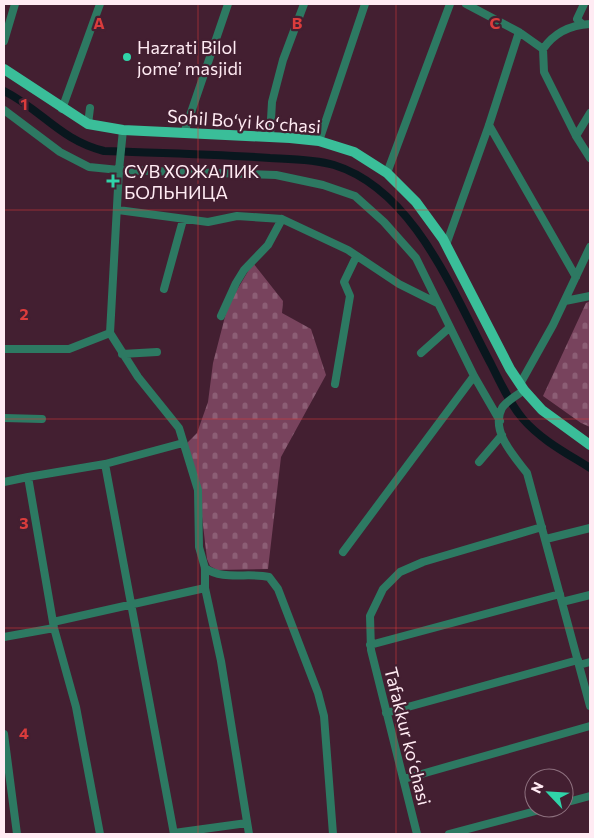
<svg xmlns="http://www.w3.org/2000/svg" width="594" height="838" viewBox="0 0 594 838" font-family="Commissioner,sans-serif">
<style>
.cemetery{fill:url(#cemetery-stones)}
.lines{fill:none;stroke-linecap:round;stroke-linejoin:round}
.canal{stroke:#09171e;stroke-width:8}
.minor{stroke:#2d7962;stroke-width:8}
.major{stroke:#3abe99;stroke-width:10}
.grid{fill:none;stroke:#da3c3c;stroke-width:1;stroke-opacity:0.55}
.poi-dot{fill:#30d4a9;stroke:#431f31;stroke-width:2}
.labels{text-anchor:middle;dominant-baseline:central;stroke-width:4.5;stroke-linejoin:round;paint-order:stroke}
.poi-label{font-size:18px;fill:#ffebf3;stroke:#431f31;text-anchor:start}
.street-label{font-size:18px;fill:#ffebf3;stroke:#431f31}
.grid-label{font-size:16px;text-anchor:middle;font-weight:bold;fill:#da3c3c;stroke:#431f31;stroke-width:4.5;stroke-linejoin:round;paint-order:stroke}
</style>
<defs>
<pattern id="cemetery-stones" width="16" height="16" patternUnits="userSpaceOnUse" patternTransform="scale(1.25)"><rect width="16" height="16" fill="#78435d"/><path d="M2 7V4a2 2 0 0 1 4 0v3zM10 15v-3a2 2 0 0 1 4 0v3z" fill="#8c5e75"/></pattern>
</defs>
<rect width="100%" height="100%" fill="#431f31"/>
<path class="cemetery" d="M253 263 283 301 282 313 311 329 326 375 281 457 268 569 217 570 210 566 207 559 199 491 187 443 197 433 208 402 213 363 228 305Z
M590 301V427L581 423 543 396 586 303Z"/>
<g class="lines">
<path class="canal" d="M4 91C42 110 60 140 104 151 159 153 215 154 270 158 290 159 314 159 334 165 415 190 454 295 491 364 500 382 510 404 523 419 541 440 568 454 590 468"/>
<path class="minor" d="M466 4 519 32 543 49C554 33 571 25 590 24
M582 24 577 19 584 4
M4 41 15 4
M543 49 544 72 576 136 590 158
M62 109 100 4
M4 110 60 152 89 167 119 170 276 175 323 185 355 196 384 222 416 258 474 376 500 421
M88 124 90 108
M489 125 576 277
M184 133 228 4
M576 136 590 113
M270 137 272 102 283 60 304 4
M319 141 365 4
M387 173 450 4
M118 210 208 222 237 216 282 219 348 250 399 284 437 303
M446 245 489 125 519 32
M164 289 183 220
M565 301 590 296
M221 316 236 283 244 270 268 245 282 219
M4 349H69L110 333
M421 353 449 328
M122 354 157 352
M335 384 350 296 344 282 356 257
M520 384 553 325 590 247
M524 390C518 395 506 401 502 408 490 431 514 456 527 473L590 706
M4 418 42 419
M479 462 502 435
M28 477 105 464
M4 482 28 477 54 628 76 707 100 834
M546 539 590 528
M343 552 474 376
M205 568C223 581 248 572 269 577L278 589 318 693 324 716 333 834
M205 588 221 661 249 834
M562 602 590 595
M53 622 205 588V568L199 547 198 490 179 428 138 377 110 333 119 170 123 130
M4 637 54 628
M370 645 560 594
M579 665 590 662
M386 713 578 660
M4 734 17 834
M404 779 590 726
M564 803 590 796
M174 833 247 823
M174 834 105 464 183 443
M417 834 371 650 370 616 383 589 400 572 423 562 542 527
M449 834 547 808"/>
<path class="major" d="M4 69 88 124 123 130 290 138 319 141 354 152 387 173 416 202 443 239 510 369 524 390 542 410 590 445"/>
</g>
<path class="grid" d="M198 4V834M396 4V834M4 210H590M4 419H590M4 628H590"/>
<g class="poi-dot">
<circle cx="127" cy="57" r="5"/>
<path d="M110.5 173.5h5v5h5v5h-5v5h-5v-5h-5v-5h5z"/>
</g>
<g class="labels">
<g class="poi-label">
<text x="137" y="47">Hazrati Bilol<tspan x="137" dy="21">jome’ masjidi</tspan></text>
<text x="124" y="171">СУВ ХОЖАЛИК<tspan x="124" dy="21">БОЛЬНИЦА</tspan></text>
</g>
<g class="street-label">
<text transform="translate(244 121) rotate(4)">Sohil Boʻyi koʻchasi</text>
<text transform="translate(408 736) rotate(76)">Tafakkur koʻchasi</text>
</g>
</g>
<g class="grid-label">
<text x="99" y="29">A</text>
<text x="297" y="29">B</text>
<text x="495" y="29">C</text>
<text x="24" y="110">1</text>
<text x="24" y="320">2</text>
<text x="24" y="529">3</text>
<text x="24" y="739">4</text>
</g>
<rect width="594" height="838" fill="none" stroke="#ffebf3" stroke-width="10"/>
<g transform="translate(549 793) rotate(295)"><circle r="24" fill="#431f31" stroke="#8e717f"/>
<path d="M0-4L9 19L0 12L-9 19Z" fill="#30d4a9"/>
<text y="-8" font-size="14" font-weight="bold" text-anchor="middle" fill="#ffebf3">N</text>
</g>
</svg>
